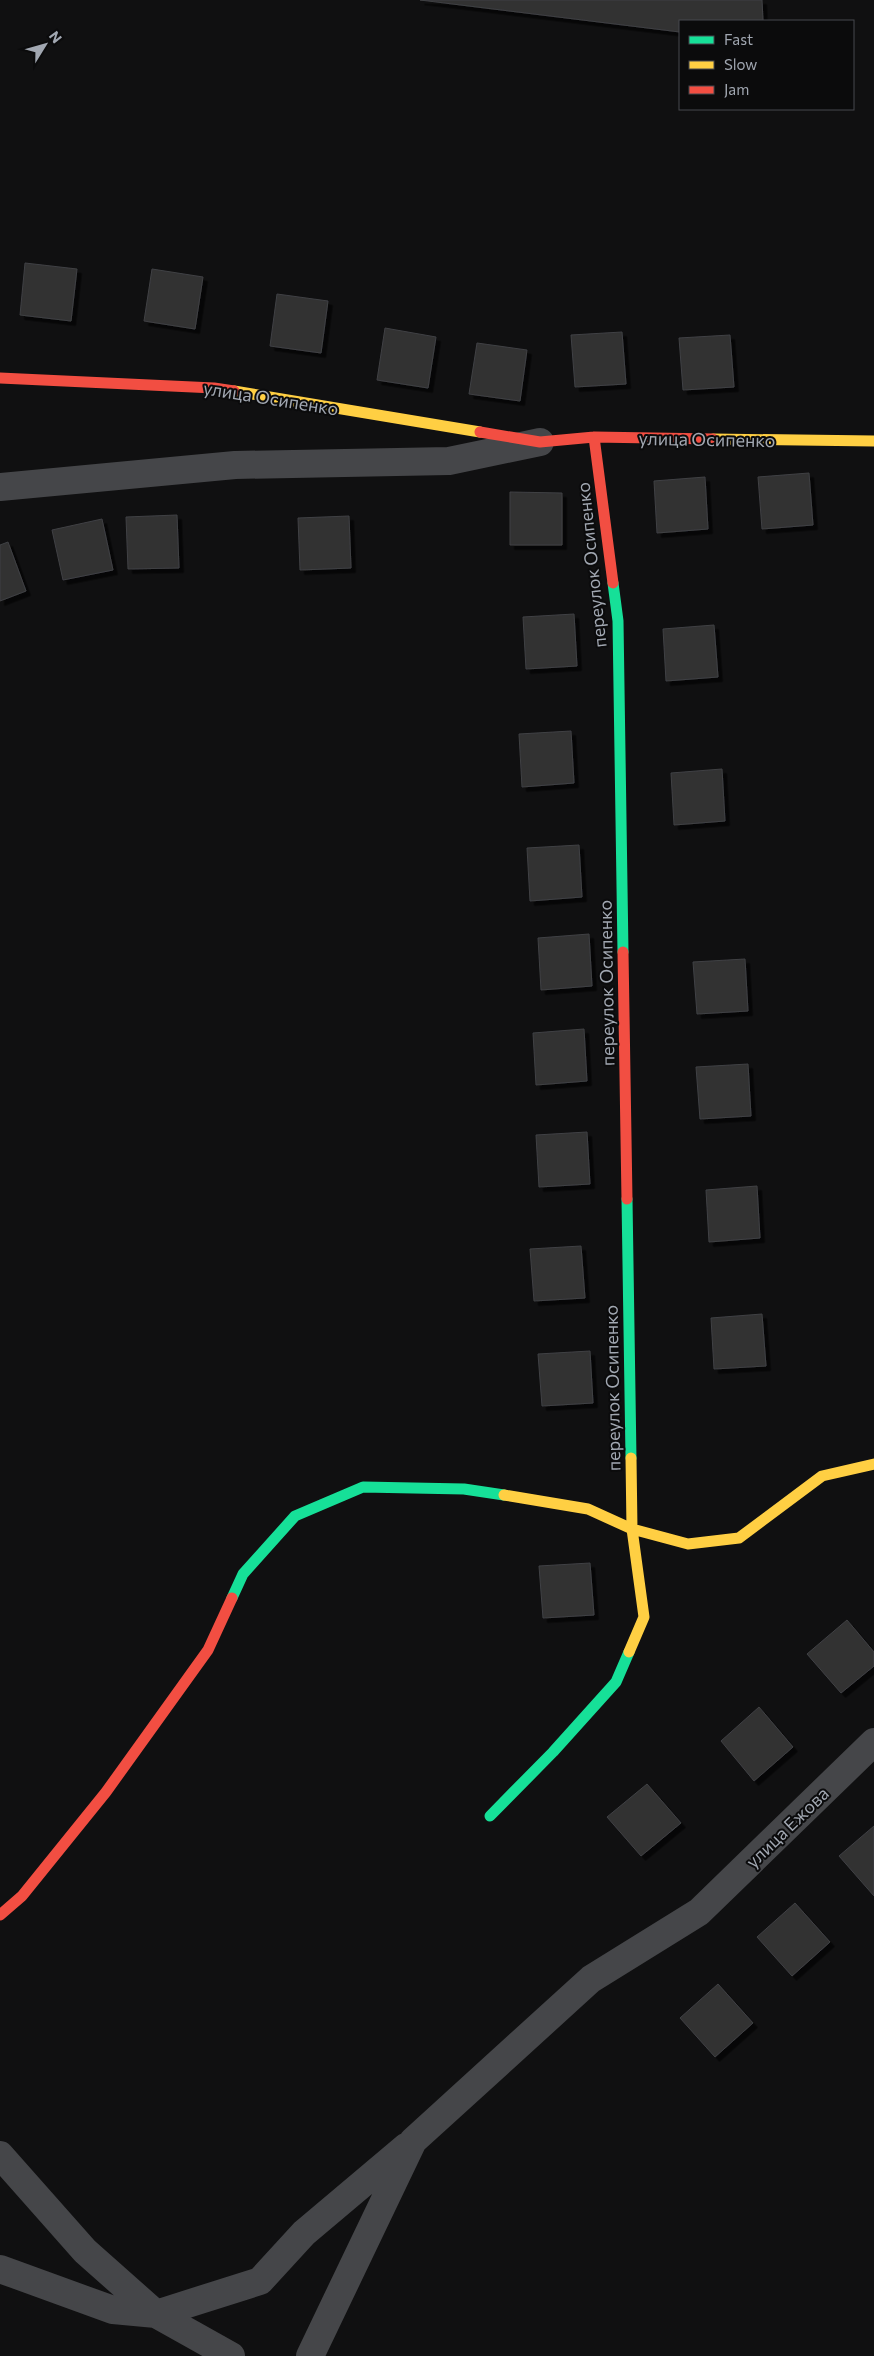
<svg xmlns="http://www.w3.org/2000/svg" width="874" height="2356" viewBox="0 0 874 2356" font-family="Commissioner,sans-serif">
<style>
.building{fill:#313133;stroke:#404144;filter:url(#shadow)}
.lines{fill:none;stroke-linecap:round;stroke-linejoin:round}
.street{stroke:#454649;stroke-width:28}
.fast{stroke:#16e098;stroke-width:11}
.slow{stroke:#ffcf43;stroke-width:11}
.jam{stroke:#f24e42;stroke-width:11}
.labels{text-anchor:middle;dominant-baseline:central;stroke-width:4;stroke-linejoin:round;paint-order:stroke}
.street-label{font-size:18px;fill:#a1a7b1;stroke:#0b0b0c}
</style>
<defs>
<filter id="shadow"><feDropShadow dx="4.5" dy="4.5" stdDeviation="0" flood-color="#0009"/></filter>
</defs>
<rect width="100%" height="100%" fill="#101011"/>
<path class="building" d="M420 0H762L763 21H680V32Z
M25 263 77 269 71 321 20 315Z
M152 269 203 277 195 329 144 321Z
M277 294 328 301 321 353 270 346Z
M385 328 436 337 428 388 377 380Z
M622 332 626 384 575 387 571 335Z
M730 335 734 387 683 390 679 338Z
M477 343 527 350 520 401 469 394Z
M809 473 813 525 762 529 758 477Z
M705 477 708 529 657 533 654 481Z
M510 492 562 493V545H510Z
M177 515 179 568 128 569 126 517Z
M349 516 351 568 300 570 298 518Z
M102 519 113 570 63 580 52 530Z
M8 542 26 591 0 601V545Z
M574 614 577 666 526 669 523 617Z
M714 625 718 677 666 681 663 629Z
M571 731 574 783 522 787 519 734Z
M722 769 725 821 674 825 671 773Z
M579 845 582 897 530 901 527 848Z
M589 934 592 986 541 990 538 938Z
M745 959 748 1011 697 1014 693 962Z
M584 1029 587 1081 536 1085 533 1033Z
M748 1064 751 1116 700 1119 696 1067Z
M587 1132 590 1184 539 1187 536 1135Z
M757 1186 760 1238 709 1242 706 1190Z
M581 1246 585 1298 534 1301 530 1249Z
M762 1314 766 1366 714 1369 711 1318Z
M590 1351 593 1403 542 1406 538 1354Z
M590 1563 594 1615 543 1618 539 1566Z
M847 1620 874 1652V1666L841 1693 807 1654Z
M759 1707 793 1747 754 1781 721 1741Z
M647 1784 681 1823 641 1856 607 1817Z
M874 1826V1896L839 1856Z
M795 1903 830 1942 792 1976 757 1937Z
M718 1984 753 2023 715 2057 680 2018Z"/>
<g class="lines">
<path class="street" d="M0 487 235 465 449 461 540 442
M0 2155 85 2251 156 2314 231 2356
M0 2269 113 2310 156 2314 260 2281 304 2233 406 2147
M310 2356 413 2141 591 1979 699 1912 874 1742"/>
<path class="fast" d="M613 583 618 621 623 952
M627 1199 631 1458
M232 1598 243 1574 295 1516 363 1487 464 1489 504 1495
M490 1816 553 1752 616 1682 629 1652"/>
<path class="slow" d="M234 391 480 432
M713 439 874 441
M504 1495 588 1509 632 1529 688 1544 739 1538 822 1476 874 1464
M629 1652 644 1617 632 1529 631 1458"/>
<path class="jam" d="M0 378 214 388 234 391
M480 432 540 442 594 437 713 439
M594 437 613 583
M623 952 627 1199
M0 1915 22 1896 106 1792 208 1650 232 1598"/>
</g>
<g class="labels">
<g class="street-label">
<text transform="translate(271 398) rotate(9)">улица Осипенко</text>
<text transform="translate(707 439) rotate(1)">улица Осипенко</text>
<text transform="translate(591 565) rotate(-96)">переулок Осипенко</text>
<text transform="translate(606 983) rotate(-91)">переулок Осипенко</text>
<text transform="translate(612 1388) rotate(-91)">переулок Осипенко</text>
<text transform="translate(787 1827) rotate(-44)">улица Ежова</text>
</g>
</g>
<rect x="679" y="20" width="175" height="90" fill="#0b0b0c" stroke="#47494e"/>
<rect x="689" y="36" width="25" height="8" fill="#16e098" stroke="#47494e"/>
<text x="724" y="45" font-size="15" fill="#a1a7b1">Fast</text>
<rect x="689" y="61" width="25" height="8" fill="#ffcf43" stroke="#47494e"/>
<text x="724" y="70" font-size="15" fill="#a1a7b1">Slow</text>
<rect x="689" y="86" width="25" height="8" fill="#f24e42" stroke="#47494e"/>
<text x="724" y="95" font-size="15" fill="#a1a7b1">Jam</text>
<g transform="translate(45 45) rotate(53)" stroke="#0b0b0c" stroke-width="4" paint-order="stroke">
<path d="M0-4L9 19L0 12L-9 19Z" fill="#a1a7b1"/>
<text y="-8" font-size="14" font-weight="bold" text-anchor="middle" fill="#a1a7b1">N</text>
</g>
</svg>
